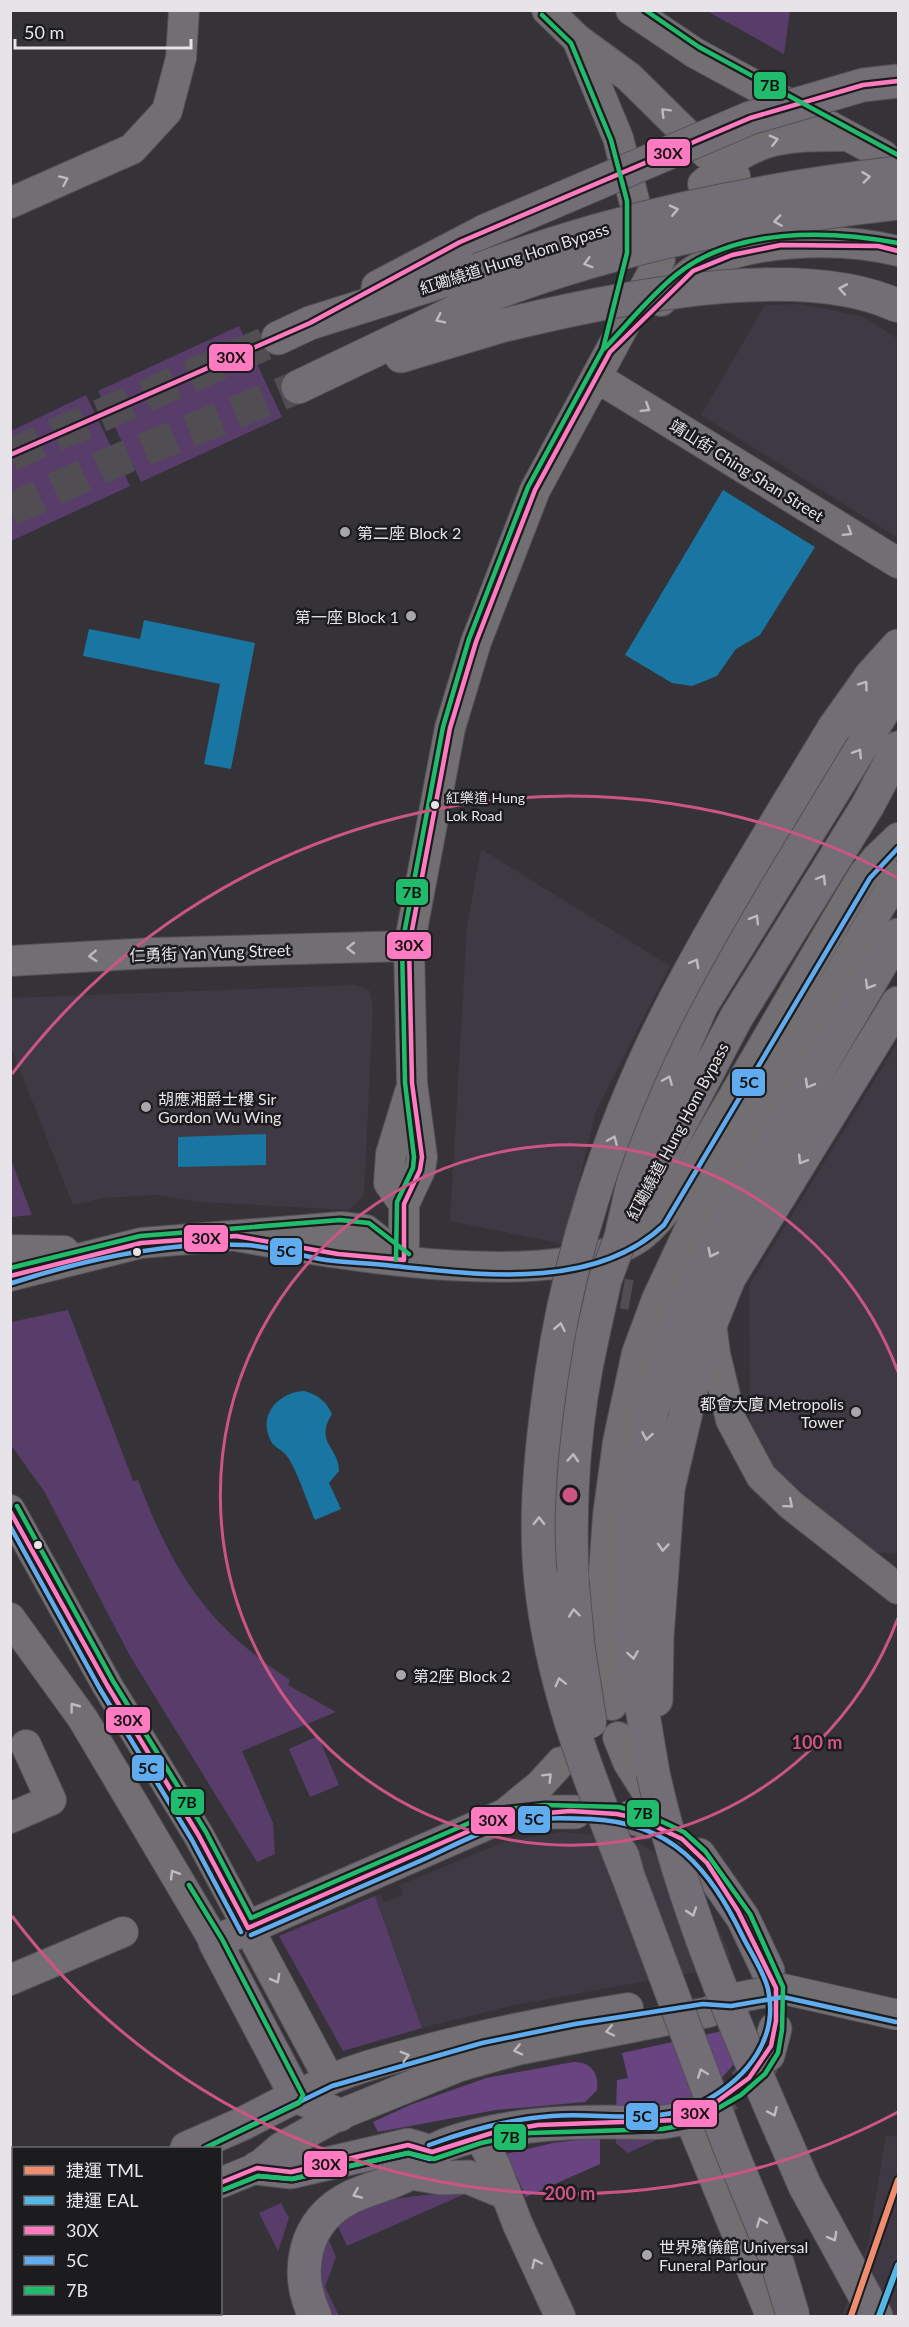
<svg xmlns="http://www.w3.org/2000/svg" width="909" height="2327" viewBox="0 0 909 2327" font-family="Lato,'Noto Sans TC',sans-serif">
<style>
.built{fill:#3f3944}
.green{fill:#583d6b}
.forest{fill:#684480}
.water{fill:#1975a2}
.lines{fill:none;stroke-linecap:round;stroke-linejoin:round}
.minor-tunnel{stroke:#504e52;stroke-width:30;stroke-dasharray:30 15;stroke-linecap:butt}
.major-tunnel{stroke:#504e52;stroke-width:33;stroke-dasharray:33 16;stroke-linecap:butt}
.minor-casing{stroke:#525053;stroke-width:32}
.major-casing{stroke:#525053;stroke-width:35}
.minor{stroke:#716f72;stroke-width:30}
.major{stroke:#736e76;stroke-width:33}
.minor-bridge-casing{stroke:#525053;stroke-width:32;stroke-linecap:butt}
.major-bridge-casing{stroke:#525053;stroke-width:35;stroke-linecap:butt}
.minor-bridge{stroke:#716f72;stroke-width:30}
.major-bridge{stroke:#736e76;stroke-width:33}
.bus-1-casing{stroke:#1c1b1d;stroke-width:9}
.bus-2-casing{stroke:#1c1b1d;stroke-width:9}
.bus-3-casing{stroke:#1c1b1d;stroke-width:9}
.bus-1{stroke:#fe7ac1;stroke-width:4.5}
.bus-2{stroke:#60acee;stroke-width:4.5}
.bus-3{stroke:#20bc6c;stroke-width:4.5}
.metro-1-casing{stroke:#1c1b1d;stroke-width:10}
.metro-2-casing{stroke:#1c1b1d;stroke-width:10}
.metro-1{stroke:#ef8e6f;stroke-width:6}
.metro-2{stroke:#53b7e8;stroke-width:6}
.oneway{stroke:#bdbbbf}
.oneway2{stroke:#bebbc0}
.ring{fill:none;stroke:#cd5585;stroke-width:3}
.poi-dot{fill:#a8a6aa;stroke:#1c1b1d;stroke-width:2}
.bus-dot{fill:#e6e4e8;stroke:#1c1b1d;stroke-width:2}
.labels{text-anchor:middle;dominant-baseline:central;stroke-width:5;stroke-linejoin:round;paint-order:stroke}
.bus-label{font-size:14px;fill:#e6e4e8;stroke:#1c1b1d;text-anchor:start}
.street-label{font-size:16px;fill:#e6e4e8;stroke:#1c1b1d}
.poi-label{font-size:16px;fill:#e6e4e8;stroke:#1c1b1d;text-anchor:start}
.centre{fill:#cd5585;stroke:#1c1b1d;stroke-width:3}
.ring-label{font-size:18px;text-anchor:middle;font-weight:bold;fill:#cd5585;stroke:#1c1b1d;stroke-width:5;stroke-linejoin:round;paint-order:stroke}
.line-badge{stroke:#1c1b1d;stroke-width:2}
.pale-badge-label{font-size:16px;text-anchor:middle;font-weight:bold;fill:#111}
</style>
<rect width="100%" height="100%" fill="#353337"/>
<path class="built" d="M801 304 862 316 898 339V538L701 415 765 305Z
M481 849 670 966 596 1111 564 1244 450 1221 467 926Z
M355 985 369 990 373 1006 364 1196 349 1210 200 1202 156 1195 103 1198 73 1205 11 1047 10 998Z
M898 1042V1554L869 1552 798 1497 750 1435 749 1285Z
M561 1832 619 1837 643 1845 671 1865 692 1888 715 1922 731 1955 724 1967 515 2005 422 2028 375 1896 380 1894 384 1902 403 1895 400 1885 504 1842Z
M886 2135 898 2137V2316H842L868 2244Z"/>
<path class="green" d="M707 11H790L784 54Z
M239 326 282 417 141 482 98 391Z
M86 395 130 486 11 541V431Z
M10 1160H11L32 1215 11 1217Z
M68 1310 133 1481 138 1480C173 1572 206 1625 290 1680L288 1685 336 1712 242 1751 273 1823 275 1854 257 1862 130 1656 44 1491 11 1445V1322Z
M318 1736 339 1785 310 1797 289 1749Z
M375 1896 422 2028 343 2051 279 1936Z
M616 2137H663L628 2153 616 2143Z
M443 2193H467L347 2246 337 2225C367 2198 405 2198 443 2193Z
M281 2203 289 2218 278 2251 259 2213Z
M328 2238 336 2257 325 2287 339 2316H332L326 2304 318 2266Z"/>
<path class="forest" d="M745 2026V2051L721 2079 706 2091 672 2106 616 2112 617 2080 628 2078 622 2053Z
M573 2062C591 2062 599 2072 597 2090L585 2102 496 2110 378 2132 373 2122 410 2105 486 2078Z
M600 2137V2164L526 2197 506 2154 553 2143Z"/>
<path class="water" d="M723 490 815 547 760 635 736 649 717 676 692 686 672 683 625 655Z
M144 620 255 643 231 769 204 764 220 684 83 656 89 629 140 639Z
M266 1134V1165L178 1167V1137Z
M304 1391C318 1395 326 1401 332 1414 314 1443 339 1447 339 1471L329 1483 341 1509 315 1520C308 1505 296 1466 286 1455 282 1450 276 1448 272 1443 256 1417 278 1392 304 1391Z"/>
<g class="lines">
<path class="minor-tunnel" d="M578 1286 631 1295"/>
<path class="major-tunnel" d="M10 455 278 338
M10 510 111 463 298 387
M700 2111C726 2097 754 2082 768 2055"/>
<g class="minor-casing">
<path id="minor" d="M547 10 577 39 629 77 707 154 735 176
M631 10 695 53 883 155
M577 39 618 138 634 200
M703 184C753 138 778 136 843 136
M10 203 132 149 167 111 181 58 184 10
M661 301C672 290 682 278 695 270 747 238 840 237 898 251
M596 377 898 563
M10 961 152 953 409 946
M404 1204 389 1183 391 1154 410 1092
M236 1236C332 1253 559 1296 641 1236 672 1212 695 1162 715 1128 765 1044 813 958 864 874L877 858 898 838
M10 1250 64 1251
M404 1260V1204L420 1170 422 1157 412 1083 409 946 450 728 476 642 535 490 660 259
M10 1276 141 1243 341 1227 366 1230 404 1260
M711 1323 715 1354 731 1420 761 1476 791 1505 898 1589
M10 1510 107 1685 199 1836 329 2079
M10 1618 83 1719 215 1942
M612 1705 602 1600 608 1516 618 1442 637 1353 657 1299 695 1218 898 876
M618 1737 628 1762 645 1789
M501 1817 540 1785 561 1762
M10 1818 51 1800 26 1745
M10 1980 123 1932
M312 2088C347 2070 387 2060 425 2050 492 2032 560 2019 628 2008
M689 2117 771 2316
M479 2136 495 2165 518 2225 560 2316
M220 2183 257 2168 280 2148 339 2115 460 2066 517 2050 709 2012 730 1999
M10 2292 14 2299"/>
</g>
<g class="major-casing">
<path id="major" d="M378 287 485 231
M278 338 310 323 478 270
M401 356 501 326
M298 387 493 294
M834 728 871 676 898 646
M646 1189 736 1018 868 805 898 748
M621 1237 637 1166 662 1095 702 1004 898 687
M572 1579C569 1493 574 1418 593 1334
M656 1700 657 1637 668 1489 693 1382 711 1323 729 1278 898 1003
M653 1773 630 1638 637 1492 652 1410 681 1317 723 1230 898 935
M631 1817 645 1822
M699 1855 743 1918 768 1971
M768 2055 775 2029
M296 2096 215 1942 501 1817 545 1812H575
M296 2096 339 2115
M187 2148 242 2124 296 2096
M257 2168 291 2172 408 2145 432 2152
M411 2173 441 2178 468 2177 504 2192
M805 2186 876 2316
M10 2227 14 2226
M315 2316C294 2272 303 2220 351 2197 370 2188 392 2184 410 2173 419 2168 424 2157 433 2151 455 2138 503 2129 530 2126 555 2123 581 2122 607 2122 639 2122 672 2127 700 2111"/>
</g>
<use href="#minor" class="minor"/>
<use href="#major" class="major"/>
<g class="minor-bridge-casing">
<path id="minor-bridge" d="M730 1999 783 1989 898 2015"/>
</g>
<g class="major-bridge-casing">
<path id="major-bridge" d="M485 231 750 118 863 85 898 81
M478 270C614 218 755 190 898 173
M493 294C622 245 761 218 898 203
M501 326C606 300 799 259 898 306
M593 1334 605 1280 621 1237
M572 1579 578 1646 590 1722
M653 1773C685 1918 746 2051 805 2186
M622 1854 628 1876 730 2148 777 2262 793 2316
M628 1876C592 1786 556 1696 543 1599 534 1536 539 1472 547 1409 564 1265 610 1122 678 994 726 903 781 816 834 728"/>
</g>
<use href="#minor-bridge" class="minor-bridge"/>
<use href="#major-bridge" class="major-bridge"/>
<g class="bus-1-casing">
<path id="bus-1" d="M10 455 310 323 460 242 750 118 863 85 898 81
M404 1260V1204L420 1170 422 1157 412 1083 409 946 450 728 476 642 535 490 610 352 693 271 732 255 781 245 878 246 898 251
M10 1276 141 1243 236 1236 338 1254 404 1260
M10 1511 107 1685 199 1836 248 1928
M248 1928 501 1817 570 1811 617 1814 640 1819 682 1839 707 1863 738 1911 776 1988V2021L771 2046 749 2078 707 2109 678 2120 538 2125 492 2133 432 2152
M220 2183 257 2168 291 2172 408 2145 432 2152"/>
</g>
<g class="bus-2-casing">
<path id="bus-2" d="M12 1283C86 1259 167 1241 245 1245 272 1246 299 1256 326 1260 348 1263 371 1263 394 1266 481 1275 594 1291 664 1225L870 878 898 848
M10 1526 100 1689 192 1840 241 1932
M251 1935C307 1910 364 1886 420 1861 447 1849 474 1834 502 1825 528 1817 563 1818 591 1819 673 1823 709 1868 743 1937 751 1953 764 1972 768 1989 779 2039 747 2077 707 2100 662 2127 602 2112 552 2116 509 2119 469 2130 429 2145
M205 2148 332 2086 482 2043 575 2024 703 2004 731 2006 783 1997 896 2022
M223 2190 258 2176 292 2179 408 2153 430 2159"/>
</g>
<g class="bus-3-casing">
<path id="bus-3" d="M645 10 699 47 898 155
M605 348C628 324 650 296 676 275 735 227 828 230 898 243
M396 1260 397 1202 413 1168 414 1157 405 1083 402 945 443 727 469 639 528 487 603 349 627 253V201L611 140 571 43 542 15
M10 1268 140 1236 340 1220 369 1223 409 1254
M17 1506 113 1681 206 1832 251 1918 499 1810 545 1805 619 1807 648 1815 684 1832 705 1851 750 1914 783 1987 782 2030 778 2053 765 2074 741 2095 691 2124 662 2129 529 2133 481 2143 434 2159 408 2153 292 2179 258 2176 223 2190
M189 1885 222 1939 303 2095 299 2103 205 2148"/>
</g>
<use href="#bus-1" class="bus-1"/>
<use href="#bus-2" class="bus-2"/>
<use href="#bus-3" class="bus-3"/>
<g class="metro-1-casing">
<path id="metro-1" d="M851 2316 898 2180"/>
</g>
<g class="metro-2-casing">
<path id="metro-2" d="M879 2316 898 2265"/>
</g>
<use href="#metro-1" class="metro-1"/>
<use href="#metro-2" class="metro-2"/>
</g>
<defs><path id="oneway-chevron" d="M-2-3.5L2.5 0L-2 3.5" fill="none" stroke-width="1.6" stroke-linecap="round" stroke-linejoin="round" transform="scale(1.5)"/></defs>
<g class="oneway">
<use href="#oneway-chevron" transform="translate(665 112) rotate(-135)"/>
<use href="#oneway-chevron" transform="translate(774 140) rotate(-14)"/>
<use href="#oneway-chevron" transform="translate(64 180) rotate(-24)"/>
<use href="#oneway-chevron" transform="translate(646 408) rotate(32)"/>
<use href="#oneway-chevron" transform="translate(848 532) rotate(32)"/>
<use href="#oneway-chevron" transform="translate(351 948) rotate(179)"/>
<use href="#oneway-chevron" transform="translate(93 956) rotate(177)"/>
<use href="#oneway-chevron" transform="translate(789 1504) rotate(40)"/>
<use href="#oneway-chevron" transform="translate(74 1707) rotate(-127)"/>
<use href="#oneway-chevron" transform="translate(548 1777) rotate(-45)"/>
<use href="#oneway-chevron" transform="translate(174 1874) rotate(-121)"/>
<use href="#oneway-chevron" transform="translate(276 1979) rotate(62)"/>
<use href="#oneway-chevron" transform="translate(610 2031) rotate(168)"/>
<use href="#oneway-chevron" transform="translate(518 2050) rotate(167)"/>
<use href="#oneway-chevron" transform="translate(405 2056) rotate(-16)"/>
<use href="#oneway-chevron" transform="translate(536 2263) rotate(-115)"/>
</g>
<g class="oneway2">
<use href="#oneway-chevron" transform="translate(866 177) rotate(-7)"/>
<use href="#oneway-chevron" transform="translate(674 210) rotate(-13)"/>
<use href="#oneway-chevron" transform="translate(778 221) rotate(171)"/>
<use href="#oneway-chevron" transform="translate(588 263) rotate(164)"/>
<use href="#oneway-chevron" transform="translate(843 289) rotate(-170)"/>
<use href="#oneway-chevron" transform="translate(440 319) rotate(154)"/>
<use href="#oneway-chevron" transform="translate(864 685) rotate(-54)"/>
<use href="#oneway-chevron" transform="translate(858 753) rotate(-58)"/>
<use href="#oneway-chevron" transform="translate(822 879) rotate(-58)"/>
<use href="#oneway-chevron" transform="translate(755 919) rotate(-58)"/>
<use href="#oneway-chevron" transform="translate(695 963) rotate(-61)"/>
<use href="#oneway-chevron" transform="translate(869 985) rotate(121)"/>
<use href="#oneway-chevron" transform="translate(668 1080) rotate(-68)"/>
<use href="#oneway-chevron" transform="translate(809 1084) rotate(120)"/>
<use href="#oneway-chevron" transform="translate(613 1140) rotate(-67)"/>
<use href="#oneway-chevron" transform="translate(802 1160) rotate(122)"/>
<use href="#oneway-chevron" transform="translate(712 1253) rotate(116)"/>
<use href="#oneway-chevron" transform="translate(560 1327) rotate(-79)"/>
<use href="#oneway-chevron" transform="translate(647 1436) rotate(100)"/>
<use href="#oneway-chevron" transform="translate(573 1458) rotate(-86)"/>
<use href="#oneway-chevron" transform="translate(539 1521) rotate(-89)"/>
<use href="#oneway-chevron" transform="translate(663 1547) rotate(94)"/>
<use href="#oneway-chevron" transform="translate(574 1613) rotate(-96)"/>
<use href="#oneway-chevron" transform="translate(633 1655) rotate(81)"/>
<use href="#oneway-chevron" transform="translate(560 1682) rotate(-104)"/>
<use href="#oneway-chevron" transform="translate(692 1912) rotate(71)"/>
<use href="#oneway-chevron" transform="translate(702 2073) rotate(-111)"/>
<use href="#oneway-chevron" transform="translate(773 2112) rotate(66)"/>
<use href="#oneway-chevron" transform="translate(357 2194) rotate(157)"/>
<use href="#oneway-chevron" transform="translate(761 2222) rotate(-112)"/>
<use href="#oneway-chevron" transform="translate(833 2237) rotate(61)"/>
</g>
<g class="ring">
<path d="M898 1618A350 350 0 1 1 898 1372"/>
<path d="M898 2112A699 699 0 0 1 12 1916M12 1074A699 699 0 0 1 898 878"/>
</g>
<g class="poi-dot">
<circle cx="345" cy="532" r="6"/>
<circle cx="411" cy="616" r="6"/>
<circle cx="146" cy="1107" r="6"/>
<circle cx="856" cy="1412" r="6"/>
<circle cx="401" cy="1675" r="6"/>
<circle cx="647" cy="2255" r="6"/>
</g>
<g class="bus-dot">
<circle cx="435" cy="805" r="5"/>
<circle cx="137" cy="1252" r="5"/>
<circle cx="38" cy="1545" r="5"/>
</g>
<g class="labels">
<g class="bus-label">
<text x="446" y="797">紅樂道 Hung<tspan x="446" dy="18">Lok Road</tspan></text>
</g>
<g class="street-label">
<text transform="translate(514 258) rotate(-18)">紅磡繞道 Hung Hom Bypass</text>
<text transform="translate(747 470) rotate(32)">靖山街 Ching Shan Street</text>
<text transform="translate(210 952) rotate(-2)">仁勇街 Yan Yung Street</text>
<text transform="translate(677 1131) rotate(-62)">紅磡繞道 Hung Hom Bypass</text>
</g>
<g class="poi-label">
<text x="357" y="532">第二座 Block 2</text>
<text x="399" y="616" text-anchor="end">第一座 Block 1</text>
<text x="158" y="1098">胡應湘爵士樓 Sir<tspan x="158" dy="18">Gordon Wu Wing</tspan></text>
<text x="844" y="1403" text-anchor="end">都會大廈 Metropolis<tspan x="844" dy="18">Tower</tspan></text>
<text x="413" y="1675">第2座 Block 2</text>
<text x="659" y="2246">世界殯儀館 Universal<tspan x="659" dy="18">Funeral Parlour</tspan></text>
</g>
</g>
<circle cx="570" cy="1495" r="9" class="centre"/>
<g class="ring-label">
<text x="817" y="1749">100 m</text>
<text x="570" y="2200">200 m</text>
</g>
<g class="line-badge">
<rect x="753" y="71" width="34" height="29" rx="6" fill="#20bc6c"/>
<rect x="646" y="138" width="45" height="29" rx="6" fill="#fe7ac1"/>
<rect x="208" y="343" width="46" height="29" rx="6" fill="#fe7ac1"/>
<rect x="395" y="878" width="34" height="28" rx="6" fill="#20bc6c"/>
<rect x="386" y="931" width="46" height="29" rx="6" fill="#fe7ac1"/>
<rect x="731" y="1068" width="35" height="29" rx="6" fill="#60acee"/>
<rect x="183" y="1224" width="46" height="29" rx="6" fill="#fe7ac1"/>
<rect x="269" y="1237" width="34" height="29" rx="6" fill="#60acee"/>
<rect x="105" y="1706" width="46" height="28" rx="6" fill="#fe7ac1"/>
<rect x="131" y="1754" width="34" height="28" rx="6" fill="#60acee"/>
<rect x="170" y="1788" width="35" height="28" rx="6" fill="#20bc6c"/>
<rect x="626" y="1799" width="34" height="29" rx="6" fill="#20bc6c"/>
<rect x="517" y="1805" width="34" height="29" rx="6" fill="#60acee"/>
<rect x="470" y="1806" width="46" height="29" rx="6" fill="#fe7ac1"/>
<rect x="672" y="2099" width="46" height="29" rx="6" fill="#fe7ac1"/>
<rect x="625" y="2102" width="34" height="29" rx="6" fill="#60acee"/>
<rect x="493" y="2123" width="34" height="28" rx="6" fill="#20bc6c"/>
<rect x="303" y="2150" width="45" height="28" rx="6" fill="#fe7ac1"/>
</g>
<g class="pale-badge-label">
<text x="770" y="91">7B</text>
<text x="668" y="159">30X</text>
<text x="231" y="363">30X</text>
<text x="412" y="898">7B</text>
<text x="409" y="951">30X</text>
<text x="749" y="1088">5C</text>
<text x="206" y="1244">30X</text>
<text x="286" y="1257">5C</text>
<text x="128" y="1726">30X</text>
<text x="148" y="1774">5C</text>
<text x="187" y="1808">7B</text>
<text x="643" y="1819">7B</text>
<text x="534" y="1825">5C</text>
<text x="493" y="1826">30X</text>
<text x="695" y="2119">30X</text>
<text x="642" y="2122">5C</text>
<text x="510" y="2143">7B</text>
<text x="326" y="2170">30X</text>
</g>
<rect width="909" height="2327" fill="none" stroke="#e6e4e8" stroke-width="24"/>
<rect x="12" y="2147" width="210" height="168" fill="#1c1b1d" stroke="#6d6b6e" stroke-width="1.5"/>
<rect x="24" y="2166" width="30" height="9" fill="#ef8e6f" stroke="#6d6b6e" stroke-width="1.5"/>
<text x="66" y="2177" font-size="18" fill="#e6e4e8">捷運 TML</text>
<rect x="24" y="2196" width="30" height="9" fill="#53b7e8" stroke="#6d6b6e" stroke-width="1.5"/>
<text x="66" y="2207" font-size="18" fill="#e6e4e8">捷運 EAL</text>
<rect x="24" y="2226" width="30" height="9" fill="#fe7ac1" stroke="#6d6b6e" stroke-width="1.5"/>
<text x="66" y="2237" font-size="18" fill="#e6e4e8">30X</text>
<rect x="24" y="2256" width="30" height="9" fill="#60acee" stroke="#6d6b6e" stroke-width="1.5"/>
<text x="66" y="2267" font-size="18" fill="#e6e4e8">5C</text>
<rect x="24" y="2286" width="30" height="9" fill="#20bc6c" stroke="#6d6b6e" stroke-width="1.5"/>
<text x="66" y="2297" font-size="18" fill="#e6e4e8">7B</text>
<path d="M15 39v9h176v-9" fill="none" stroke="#e6e4e8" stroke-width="3"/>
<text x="24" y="39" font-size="18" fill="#e6e4e8" stroke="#1c1b1d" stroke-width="4.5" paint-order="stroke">50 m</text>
</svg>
